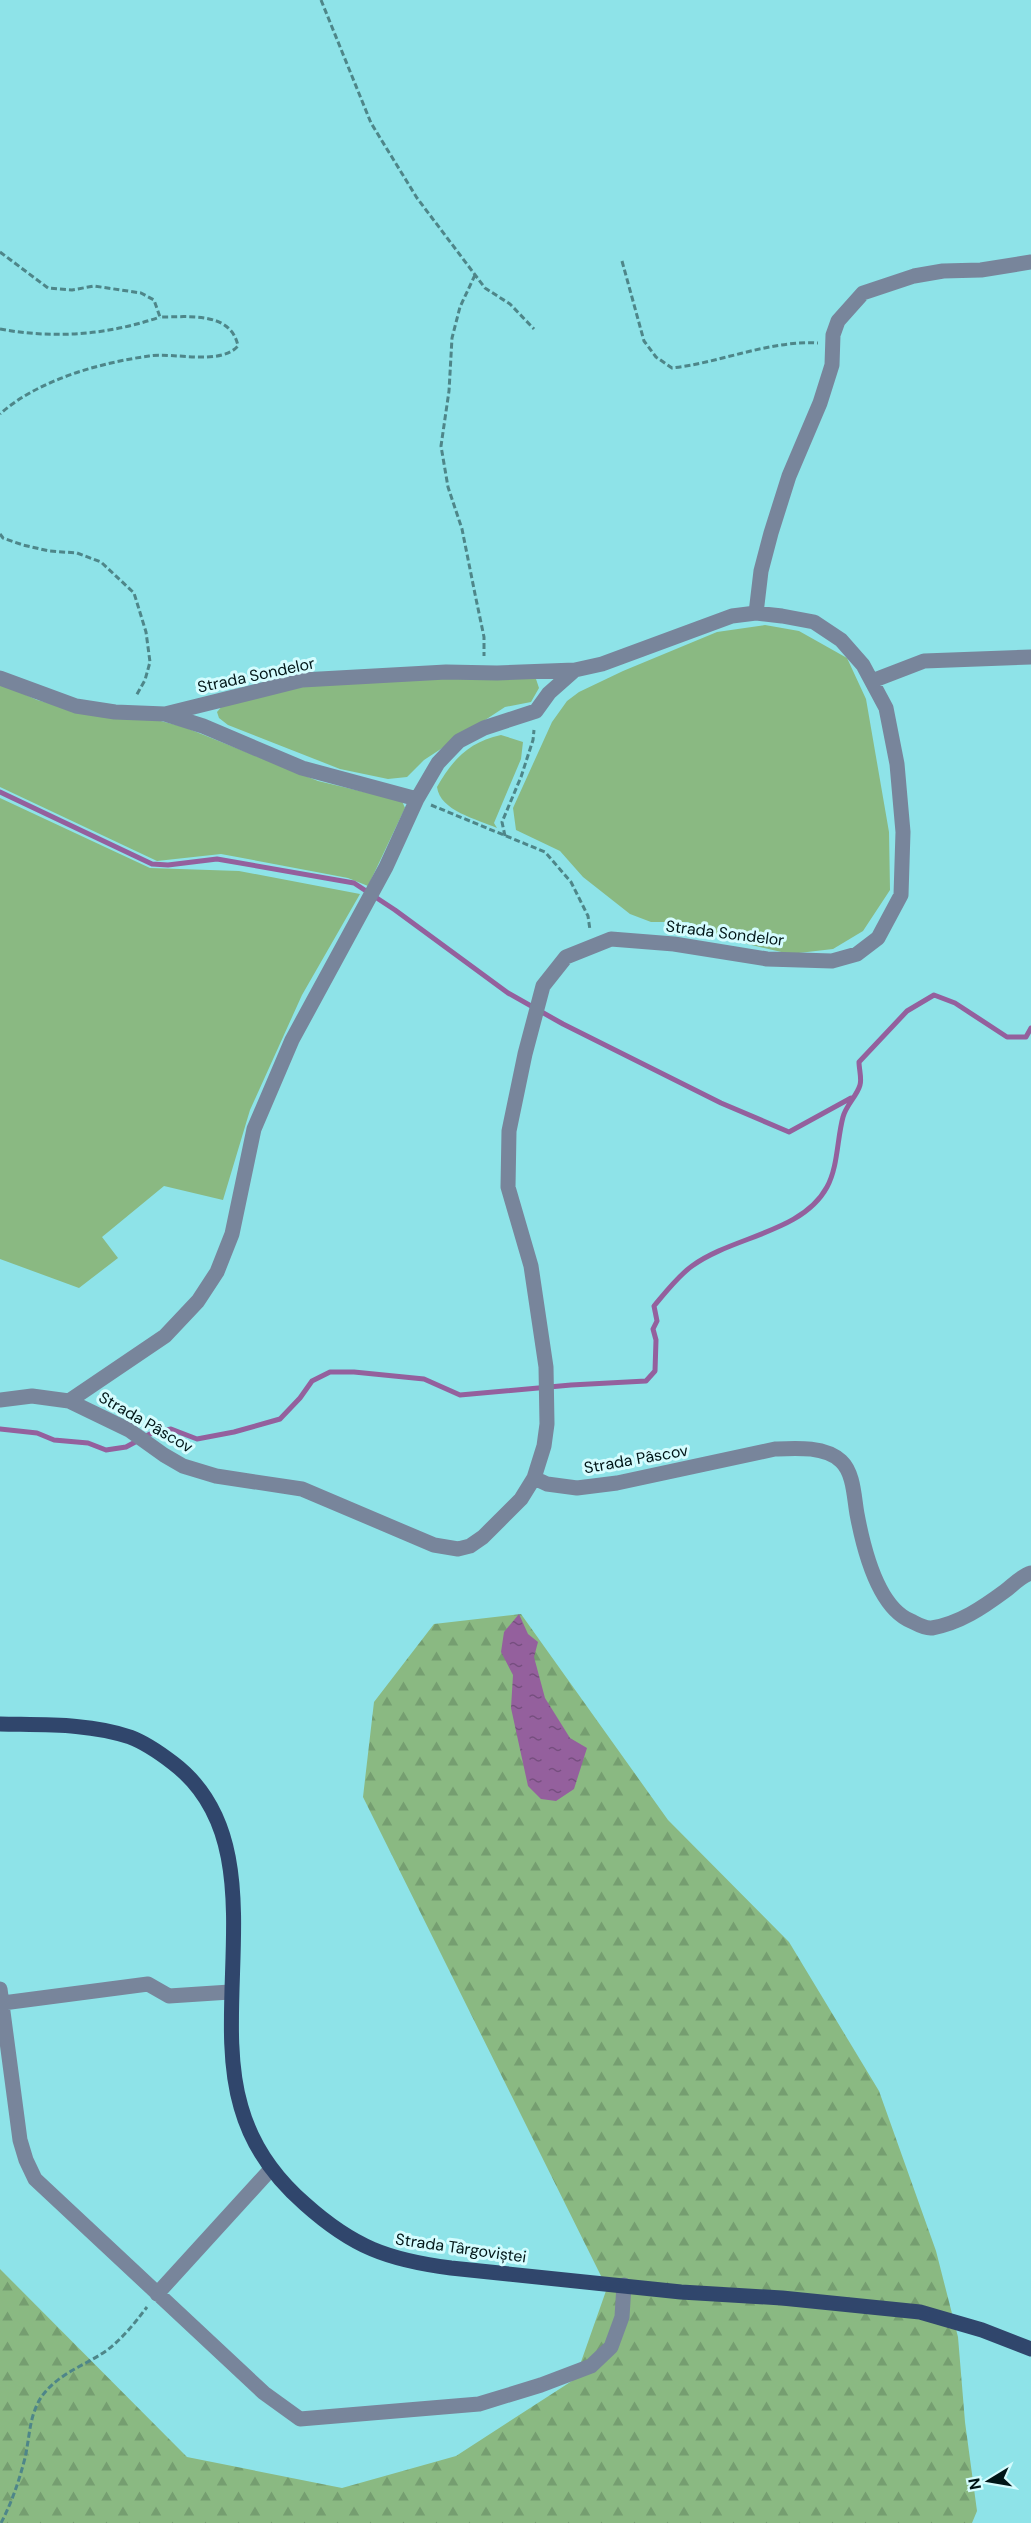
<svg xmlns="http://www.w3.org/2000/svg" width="1031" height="2523" viewBox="0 0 1031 2523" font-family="'DM Sans',sans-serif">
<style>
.green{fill:#8ab982}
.forest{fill:url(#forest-firs)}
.water{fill:url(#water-ripples)}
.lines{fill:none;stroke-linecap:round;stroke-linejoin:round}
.stream{stroke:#94609d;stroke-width:5}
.path{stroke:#4e8689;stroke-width:3;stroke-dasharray:6 3;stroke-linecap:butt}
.minor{stroke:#78859b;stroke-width:15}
.major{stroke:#30466c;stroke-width:15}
.labels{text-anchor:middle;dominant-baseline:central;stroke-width:6;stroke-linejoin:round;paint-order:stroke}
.street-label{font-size:16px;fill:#001517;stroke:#d4fcfe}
</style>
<defs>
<pattern id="forest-firs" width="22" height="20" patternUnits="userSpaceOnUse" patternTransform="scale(1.5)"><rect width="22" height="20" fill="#8ab982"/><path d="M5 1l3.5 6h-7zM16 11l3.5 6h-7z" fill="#759e70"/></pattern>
<pattern id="water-ripples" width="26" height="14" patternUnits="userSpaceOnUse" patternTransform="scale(1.5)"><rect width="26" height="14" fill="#94609d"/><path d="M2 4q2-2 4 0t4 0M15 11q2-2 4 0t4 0" fill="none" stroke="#764e7f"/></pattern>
</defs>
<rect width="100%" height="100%" fill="#8ee3e8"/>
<path class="green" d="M765 625 799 631 847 658 866 699 889 832 890 890 863 931 833 949 790 954 730 940 688 922H651L630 914 583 877 560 851 516 830 513 808 552 722 567 701 579 692 623 671 717 632Z
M447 678 536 679 539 688 531 702 505 707 424 760 407 777 388 779 340 769 228 725 219 718 217 712 224 704 300 686Z
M0 683 37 700 100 716 149 718 184 727 318 781 402 801 405 808 368 886 348 878 221 854 157 861 0 787Z
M501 735 523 742 521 759 494 823 497 828C477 819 440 811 437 787 453 759 469 742 501 735Z
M0 798 150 868 239 871 360 894 302 995 250 1110 223 1200 164 1186 102 1237 118 1258 79 1288 0 1259Z"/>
<path class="forest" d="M521 1614 668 1820 789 1942 879 2091 936 2251 958 2337 965 2422 977 2511 972 2523H0V2269L187 2457 342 2488 456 2456 575 2379 607 2288 363 1797 374 1702 434 1624Z"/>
<path class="water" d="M519 1614 528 1634 538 1642 534 1657 545 1698 570 1738 587 1748 574 1789 556 1801 541 1799 528 1786 511 1708 513 1675 501 1652 504 1632Z"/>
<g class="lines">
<path class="stream" d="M0 792 152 864 168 865 217 859 354 883 395 910 508 993 563 1024 721 1103 789 1132 851 1098
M0 1429 37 1433 54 1440 88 1443 106 1450 126 1447 150 1434 171 1429 197 1439 234 1432 280 1419 300 1398 312 1381 330 1372H354L424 1379 460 1395 571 1385 646 1381 655 1371 656 1340 653 1329 657 1321 654 1306C665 1293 678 1276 692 1266 733 1236 802 1233 827 1187 838 1167 837 1139 843 1117 846 1105 857 1096 860 1085 862 1079 859 1069 859 1062L907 1011 934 995 955 1003 1007 1037H1026L1031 1028"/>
<path class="path" d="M321 0 371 123 417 198 485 288 510 304 534 329
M0 252 48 288 72 290 94 286 141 293 154 300 160 317C188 317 231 311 238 346 220 366 174 352 149 356 99 363 38 380 0 414
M622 261 644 341 656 357 672 368C719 363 770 340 818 343
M475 275 460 307 452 338 449 391 441 446 448 487 462 529 475 594 484 637V656
M0 329C54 339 108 335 160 317
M0 534 3 538 23 545 49 551 77 553 101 562 134 593 146 632 150 662 145 680 136 696
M431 805 545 852 571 882 588 916 590 930
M505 836 502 822 521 777 533 740 534 730
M1 2523C12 2502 19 2481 25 2458 30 2436 29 2415 42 2396 59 2373 84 2366 106 2351 123 2338 134 2324 147 2307"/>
<path class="minor" d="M756 613 761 571 771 533 789 476 820 403 832 365 833 335 838 321 863 293 914 276 943 271 981 270 1031 262
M0 678 76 706 115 712 165 714 302 680 446 672 497 673 575 670 602 664 732 616 756 613 782 616 814 622 841 640 863 665 886 708 897 764 903 832 901 895 878 938 857 954 832 961 767 959 674 944 611 939 566 957 543 986 525 1054 509 1131 508 1187 531 1266 546 1367 547 1424 544 1446 534 1478 521 1499 483 1537 470 1546 458 1549 434 1545 302 1489 216 1476 183 1466 164 1455 129 1430 69 1401 32 1396 0 1400
M872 681 924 661 1031 657
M165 714 203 726 302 768 417 799
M69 1401 165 1336 198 1301 217 1272 232 1234 254 1129 292 1040 386 867 417 799 438 763 459 741 484 728 536 711 549 693 575 670
M534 1478 547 1484 577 1488 617 1483 775 1449C796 1448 825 1446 841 1461 854 1473 854 1498 857 1514 863 1546 877 1607 911 1621 917 1624 925 1629 932 1628 960 1623 982 1608 1005 1591 1013 1585 1021 1576 1031 1573
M0 1989 20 2140 26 2160 35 2179 264 2393 300 2419 479 2404 541 2385 591 2366 611 2347 622 2317 624 2285
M3 2003 148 1984 169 1996 230 1992
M157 2294 271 2169"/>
<path class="major" d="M0 1724C43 1725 89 1723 130 1737 146 1743 160 1753 173 1763 276 1841 209 2000 241 2107 252 2146 275 2178 305 2204 353 2247 388 2260 451 2268L681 2292 782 2298 920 2312 982 2330 1031 2349"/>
</g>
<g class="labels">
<g class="street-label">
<text transform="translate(256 675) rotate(-12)">Strada Sondelor</text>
<text transform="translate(725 933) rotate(7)">Strada Sondelor</text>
<text transform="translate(146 1422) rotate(30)">Strada Pâscov</text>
<text transform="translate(636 1459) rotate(-10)">Strada Pâscov</text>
<text transform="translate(461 2248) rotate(8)">Strada Târgoviștei</text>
</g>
</g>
<g transform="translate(989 2481) rotate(259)" stroke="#d4fcfe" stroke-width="4.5" paint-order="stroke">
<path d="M0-4.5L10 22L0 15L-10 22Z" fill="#001517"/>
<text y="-9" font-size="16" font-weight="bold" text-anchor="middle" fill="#001517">N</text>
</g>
</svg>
